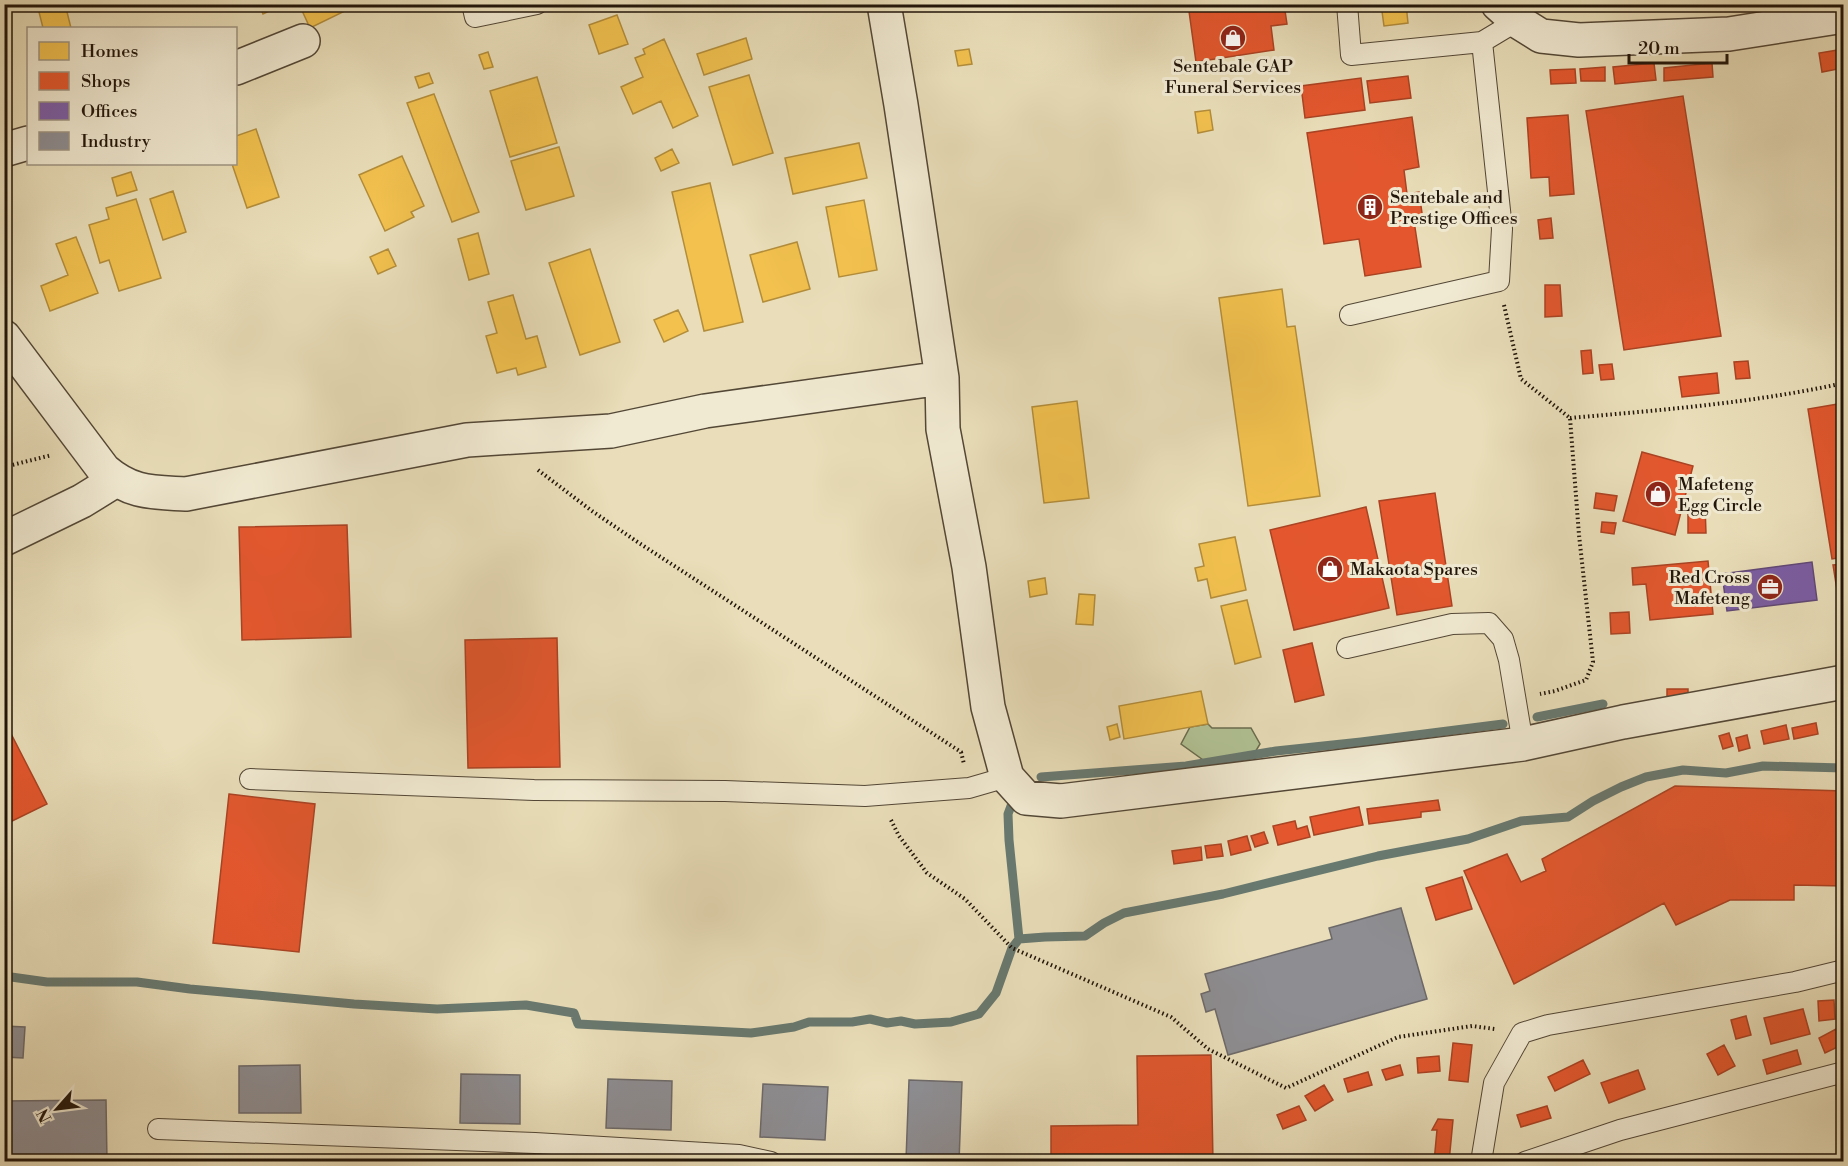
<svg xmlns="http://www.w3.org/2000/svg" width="1848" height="1166" viewBox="0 0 1848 1166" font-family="'Libre Bodoni',serif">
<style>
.green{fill:#b1c294;stroke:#696c4f;stroke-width:1.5}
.homes{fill:#f2c14e;stroke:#b38d3a;stroke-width:1.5}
.shops{fill:#e4572e;stroke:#aa4323;stroke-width:1.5}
.offices{fill:#7b5ea7;stroke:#604878;stroke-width:1.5}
.industry{fill:#8d8d92;stroke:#6d6969;stroke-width:1.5}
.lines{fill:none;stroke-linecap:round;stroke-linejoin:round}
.stream{stroke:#687970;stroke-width:9}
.lane-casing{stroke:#534736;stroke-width:22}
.street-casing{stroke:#534736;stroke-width:36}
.path{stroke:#21150a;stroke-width:4;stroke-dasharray:1.5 3;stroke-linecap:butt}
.lane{stroke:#f1ead2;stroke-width:20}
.street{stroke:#f1ead2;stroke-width:33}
.labels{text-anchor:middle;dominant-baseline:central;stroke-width:6;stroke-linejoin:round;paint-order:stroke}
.poi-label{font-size:18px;fill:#21150a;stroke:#f1ead2;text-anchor:start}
</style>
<rect width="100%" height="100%" fill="#e9deb9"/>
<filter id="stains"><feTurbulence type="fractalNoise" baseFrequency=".00333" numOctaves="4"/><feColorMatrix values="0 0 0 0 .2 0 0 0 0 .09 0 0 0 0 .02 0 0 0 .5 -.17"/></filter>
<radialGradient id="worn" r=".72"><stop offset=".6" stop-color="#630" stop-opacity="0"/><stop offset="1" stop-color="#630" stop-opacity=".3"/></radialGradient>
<path class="green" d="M1208 724 1212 728H1251L1260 744 1254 754 1206 762 1181 744 1190 727Z"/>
<path class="homes" d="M37 4H65L71 28H43Z
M259 4H284L263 14Z
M299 4H342L345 11 310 28Z
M1381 4H1406L1408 23 1384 26Z
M617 15 628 44 599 54 589 25Z
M746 38 752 59 704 75 697 54Z
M664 39 698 116 673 128 661 101 633 114 621 87 643 77 635 58 645 54 643 49Z
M969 49 972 64 958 66 955 51Z
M488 52 493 67 484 69 479 55Z
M429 73 433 83 419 88 415 77Z
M749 75 773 153 733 165 709 87Z
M537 77 557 143 510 157 490 91Z
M434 94 479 212 452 222 407 103Z
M1210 110 1213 130 1198 133 1195 112Z
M256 129 279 197 247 208 232 164H236V136Z
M859 143 867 178 793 194 785 158Z
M559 147 574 196 526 210 511 161Z
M672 149 679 163 661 171 655 158Z
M402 156 424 206 411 212 414 217 385 231 359 175Z
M131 172 137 190 117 196 112 178Z
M710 183 743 322 704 331 672 192Z
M173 191 186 232 163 240 150 199Z
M136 199 161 278 119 291 109 260 100 263 89 225 109 219 106 208Z
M864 200 877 270 839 277 826 207Z
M478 233 489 274 469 280 458 239Z
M76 237 98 293 50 311 41 286 68 275 56 244Z
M797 242 810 289 763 302 750 255Z
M388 249 396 266 378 274 370 257Z
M590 249 620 342 580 355 549 263Z
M1282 289 1287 327 1295 326 1320 496 1248 506 1219 298Z
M513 295 526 339 537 336 546 367 518 375 516 368 497 373 486 336 497 333 488 302Z
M678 310 688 331 664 342 654 320Z
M1077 401 1089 498 1044 503 1032 407Z
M1235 537 1246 590 1211 598 1207 579 1198 581 1195 568 1204 566 1199 544Z
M1045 578 1047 594 1030 597 1028 581Z
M1079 594 1095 595 1093 625 1076 624Z
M1247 600 1261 657 1235 664 1221 606Z
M1201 691 1208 724 1124 739 1119 706Z
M1117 724 1120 737 1110 740 1107 727Z"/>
<path class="shops" d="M1188 4H1284L1287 24 1271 26 1274 50 1196 62Z
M1844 49V62L1837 63 1838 69 1822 72 1819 53Z
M1654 63 1656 80 1615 84 1613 67Z
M1712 63 1713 77 1664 81V68Z
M1605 67V81H1581L1580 69Z
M1575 69 1576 83 1551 84 1550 70Z
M1408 76 1411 98 1370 103 1367 81Z
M1361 78 1365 110 1305 118 1301 86Z
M1683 96 1721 336 1624 350 1586 111Z
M1568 115 1574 194 1550 196 1549 177 1531 178 1527 118Z
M1412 117 1419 167 1404 170 1407 194 1419 192 1423 220 1414 221 1421 267 1365 276 1359 239 1324 244 1307 133Z
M1551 218 1553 238 1540 239 1538 220Z
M1545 285H1560L1562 316 1545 317Z
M1591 350 1593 373 1583 374 1581 351Z
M1748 361 1750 378 1736 379 1734 362Z
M1612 364 1614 379 1601 380 1599 365Z
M1717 373 1719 393 1682 397 1679 377Z
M1844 403V557L1832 559 1808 409Z
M1642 452 1693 466 1675 535 1623 521Z
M1435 493 1452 606 1397 615 1379 501Z
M1596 493 1617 496 1614 511 1594 508Z
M1688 505H1705L1706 533H1688Z
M1366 507 1389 608 1294 630 1270 530Z
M1602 522 1616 523 1614 534 1601 532Z
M347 525 351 637 242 640 239 527Z
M1708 561 1713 614 1650 620 1646 584 1633 585 1632 568Z
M1844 564V634L1833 565Z
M1629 612 1630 633 1611 634 1610 613Z
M557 638 560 767 468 768 465 640Z
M1312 643 1324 695 1295 702 1283 650Z
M1667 689H1688V699H1667Z
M4 720 47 804 4 825Z
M1816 723 1818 734 1794 739 1792 728Z
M1786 725 1789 739 1764 744 1761 731Z
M1729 733 1733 746 1723 749 1719 736Z
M1747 735 1750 748 1739 751 1736 738Z
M1675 786 1844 791V886L1794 885V900H1730L1676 925 1664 903 1514 984 1464 871 1507 854 1521 882 1546 871 1542 859Z
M229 794 315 804 299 952 213 943Z
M1438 800 1440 810 1421 812V817L1369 824 1367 809Z
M1359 807 1363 825 1314 835 1310 817Z
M1295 821 1297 829 1307 826 1310 837 1278 845 1273 826Z
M1264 832 1268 843 1255 847 1251 836Z
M1247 836 1251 850 1231 855 1228 841Z
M1221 844 1223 856 1207 858 1205 846Z
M1201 847 1202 860 1174 864 1172 851Z
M1462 877 1472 909 1436 920 1426 888Z
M1834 1000 1835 1019 1819 1021 1818 1001Z
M1803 1009 1810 1034 1771 1044 1764 1018Z
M1746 1016 1751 1035 1736 1039 1731 1020Z
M1836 1029 1844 1044 1825 1053 1819 1038Z
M1453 1043 1472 1045 1468 1082 1449 1080Z
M1724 1045 1735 1066 1718 1075 1707 1054Z
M1797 1050 1801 1064 1767 1074 1763 1060Z
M1211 1055 1213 1162H1051V1126L1138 1125 1137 1056Z
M1439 1056 1440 1071 1418 1073 1417 1058Z
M1583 1060 1590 1074 1555 1091 1548 1077Z
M1400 1065 1403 1075 1386 1080 1382 1070Z
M1638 1070 1645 1089 1609 1103 1601 1083Z
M1368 1072 1372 1085 1348 1092 1344 1079Z
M1324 1085 1333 1100 1315 1111 1305 1096Z
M1299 1106 1306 1120 1283 1129 1277 1115Z
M1547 1106 1551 1118 1521 1127 1517 1115Z
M1840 1110H1844V1162H1841Z
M1438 1119 1453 1120 1449 1162H1434L1437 1130H1432Z"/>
<path class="offices" d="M1812 562 1817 600 1727 611 1722 574Z"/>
<path class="industry" d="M1401 908 1427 999 1228 1055 1215 1009 1206 1012 1201 994 1210 991 1205 974 1332 939 1329 928Z
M4 1026 25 1027 23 1058 4 1057Z
M300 1065 301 1113H239V1066Z
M461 1074 520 1075V1124L460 1123Z
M608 1079 672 1081 671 1130 606 1128Z
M909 1080 962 1082 959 1162 906 1160Z
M763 1084 828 1087 825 1140 760 1137Z
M106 1100 107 1162H4V1101Z"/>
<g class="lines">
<path class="stream" d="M1537 717 1603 704
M1041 777 1186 766 1276 751 1361 742 1503 724
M1011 806 1008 814 1009 840 1019 939
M4 976 47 982H137L190 989 354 1004 437 1009 526 1005 574 1013 578 1024 751 1033 794 1027 809 1022H852L870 1019 887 1023 901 1021 915 1024 951 1022 979 1014 996 993 1012 948 1019 939 1045 937 1085 936 1104 923 1124 913 1223 894 1378 856 1468 839 1521 821 1568 817 1593 801 1621 787 1646 777 1683 770 1726 773 1763 766 1844 768"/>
<g class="lane-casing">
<path id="lane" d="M472 4 475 17 537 4
M1347 4 1351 55 1482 42 1517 21
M1350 315 1499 281 1502 229 1482 42
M1347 648 1452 624 1489 623 1503 639 1509 660 1523 744
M250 779 534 790 725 791 865 796 969 788 1007 777
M158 1129 535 1143 739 1155 771 1162
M1481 1162 1494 1083 1522 1033 1548 1025 1795 982 1844 970
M1525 1162 1620 1130 1844 1072"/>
</g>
<g class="street-casing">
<path id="street" d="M884 4 901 105 942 378 943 429 969 567 988 707 1007 777 1026 798 1061 801 1523 744 1623 722 1844 682
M1498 4 1517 21 1541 36 1579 40 1729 34 1844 16
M236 68 303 41
M4 150 28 143
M4 337 104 470C132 494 152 492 186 494L467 440 611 431 705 411 942 378
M4 539 82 501 116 480"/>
</g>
<path class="path" d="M1504 305 1521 379 1570 418 1579 535 1593 662 1586 680 1555 691 1540 694
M1570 418C1662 410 1753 403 1844 383
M4 467 52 455
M538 470 592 511 639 543 961 752 964 764
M891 820 899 836 927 873 965 899 1012 948 1171 1017 1208 1049 1286 1088 1398 1037 1472 1026 1495 1029"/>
<use href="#lane" class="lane"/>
<use href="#street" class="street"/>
</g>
<defs>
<g id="shop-disc" transform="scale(1.35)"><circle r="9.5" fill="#8f2418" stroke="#f1ead2"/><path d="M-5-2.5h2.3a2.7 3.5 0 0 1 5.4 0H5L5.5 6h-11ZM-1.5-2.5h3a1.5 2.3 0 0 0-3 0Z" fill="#fff"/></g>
<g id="building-disc" transform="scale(1.35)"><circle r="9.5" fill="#8f2418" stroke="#f1ead2"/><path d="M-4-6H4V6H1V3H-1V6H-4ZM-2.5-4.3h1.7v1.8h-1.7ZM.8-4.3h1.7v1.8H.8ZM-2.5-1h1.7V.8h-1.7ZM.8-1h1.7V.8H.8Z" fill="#fff"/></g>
<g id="office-disc" transform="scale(1.35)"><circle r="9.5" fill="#8f2418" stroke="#f1ead2"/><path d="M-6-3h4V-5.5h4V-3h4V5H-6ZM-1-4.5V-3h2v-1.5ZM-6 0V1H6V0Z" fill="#fff"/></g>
</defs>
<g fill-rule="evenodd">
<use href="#shop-disc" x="1233" y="38"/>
<use href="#building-disc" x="1370" y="207"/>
<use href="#shop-disc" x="1658" y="494"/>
<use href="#shop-disc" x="1330" y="569"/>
<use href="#office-disc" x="1770" y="587"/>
</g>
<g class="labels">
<g class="poi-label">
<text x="1233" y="66" text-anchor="middle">Sentebale GAP<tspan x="1233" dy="21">Funeral Services</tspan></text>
<text x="1390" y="197">Sentebale and<tspan x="1390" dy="21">Prestige Offices</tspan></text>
<text x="1678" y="484">Mafeteng<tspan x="1678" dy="21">Egg Circle</tspan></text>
<text x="1350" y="569">Makaota Spares</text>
<text x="1750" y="577" text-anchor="end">Red Cross<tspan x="1750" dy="21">Mafeteng</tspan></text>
</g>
</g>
<rect width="1848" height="1166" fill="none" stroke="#e9deb9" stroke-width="24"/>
<rect x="6" y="6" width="1836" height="1154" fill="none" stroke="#21150a" stroke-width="3"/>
<rect x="12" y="12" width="1824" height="1142" fill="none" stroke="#21150a" stroke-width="1.5"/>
<rect x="27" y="27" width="210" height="138" fill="#f1ead2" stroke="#9e9582" stroke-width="1.5"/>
<rect x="39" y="42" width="30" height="18" fill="#f2c14e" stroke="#9e9582" stroke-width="1.5"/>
<text x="81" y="57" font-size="18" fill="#21150a">Homes</text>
<rect x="39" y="72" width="30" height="18" fill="#e4572e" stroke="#9e9582" stroke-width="1.5"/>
<text x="81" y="87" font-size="18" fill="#21150a">Shops</text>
<rect x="39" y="102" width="30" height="18" fill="#7b5ea7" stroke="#9e9582" stroke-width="1.5"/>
<text x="81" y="117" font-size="18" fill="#21150a">Offices</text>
<rect x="39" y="132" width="30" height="18" fill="#8d8d92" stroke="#9e9582" stroke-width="1.5"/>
<text x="81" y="147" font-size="18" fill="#21150a">Industry</text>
<g transform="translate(57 1109) rotate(242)" stroke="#f1ead2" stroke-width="4.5" paint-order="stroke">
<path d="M0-4.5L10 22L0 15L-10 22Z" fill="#21150a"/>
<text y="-9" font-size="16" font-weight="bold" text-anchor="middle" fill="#21150a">N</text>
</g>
<path d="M1629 54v9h98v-9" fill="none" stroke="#21150a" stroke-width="3"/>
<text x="1638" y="54" font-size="18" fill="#21150a" stroke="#f1ead2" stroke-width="4.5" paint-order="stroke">20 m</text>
<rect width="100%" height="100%" filter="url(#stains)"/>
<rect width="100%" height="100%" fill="url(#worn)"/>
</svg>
